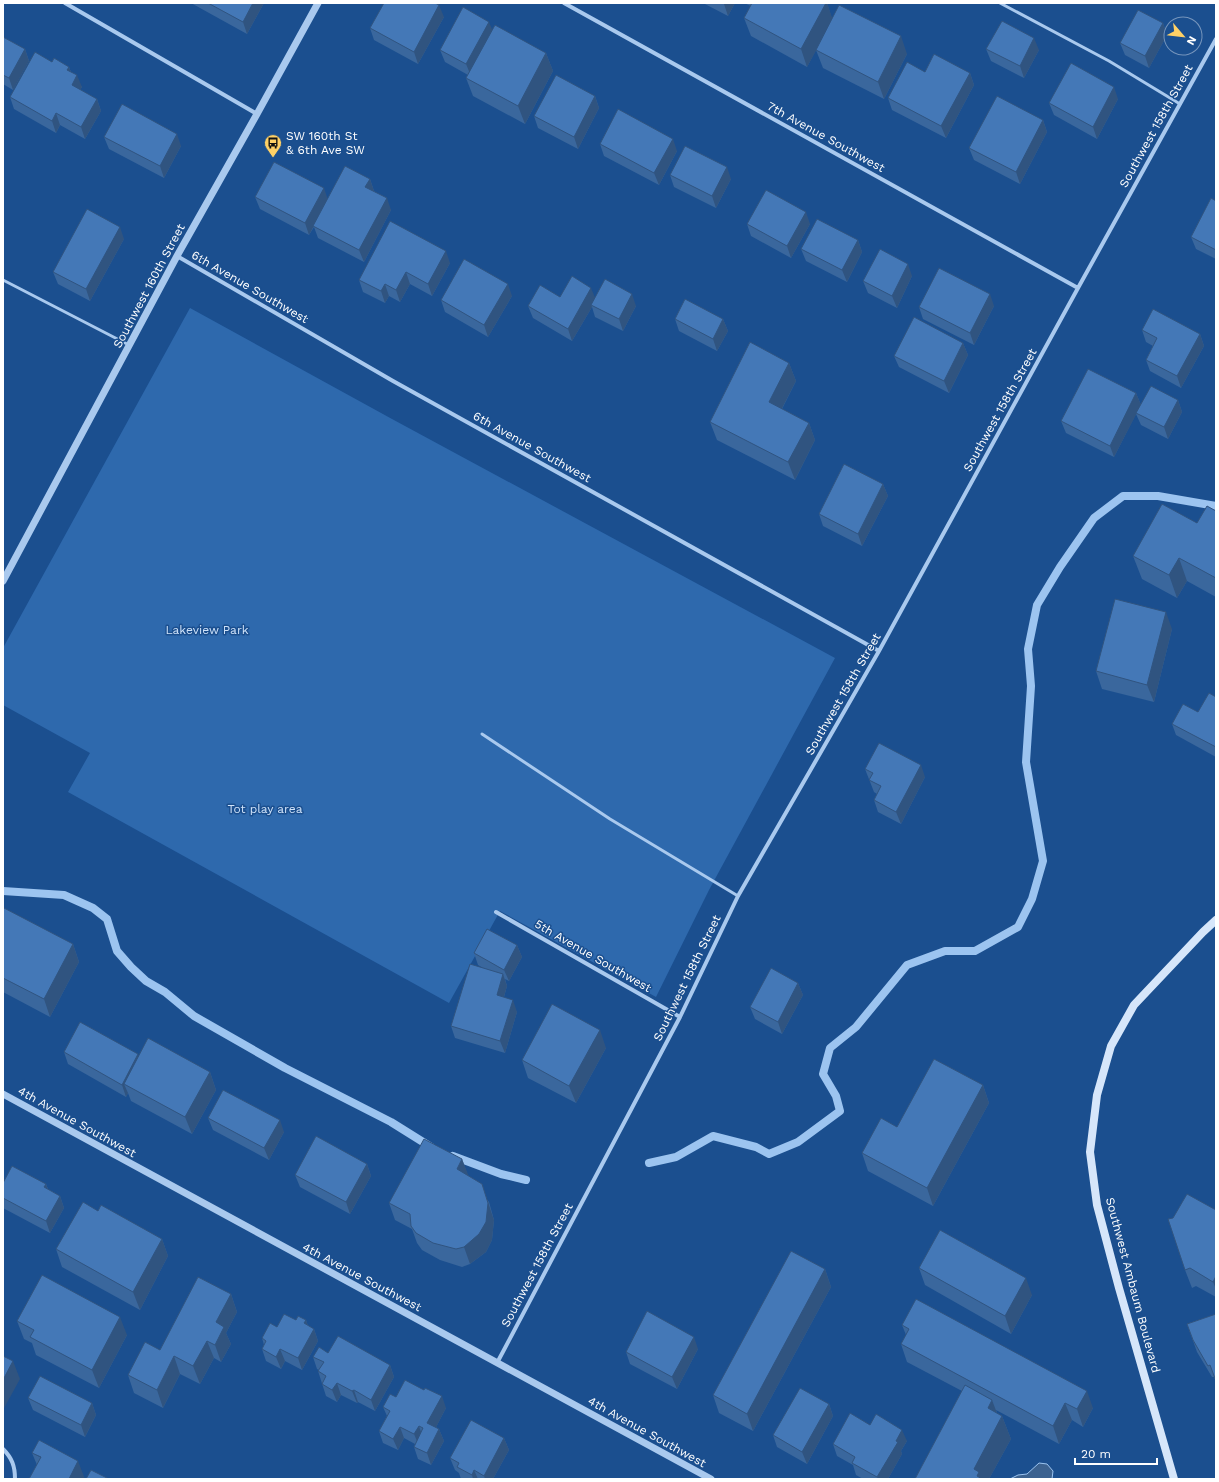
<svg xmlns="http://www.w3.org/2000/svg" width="1219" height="1482" viewBox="0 0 1219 1482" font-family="'Work Sans',sans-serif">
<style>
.green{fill:#2e69ad}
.water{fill:#3c6290;stroke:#9cc4f0}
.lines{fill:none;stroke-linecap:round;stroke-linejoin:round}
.stream{stroke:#9cc4f0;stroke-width:8}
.service{stroke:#a9c9ee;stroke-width:3}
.minor{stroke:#a9c9ee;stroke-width:4}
.tertiary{stroke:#a9c9ee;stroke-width:7}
.secondary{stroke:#d6e6fa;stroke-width:8}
.wall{fill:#3a679d}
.shaded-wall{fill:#305480}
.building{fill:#4478b7;stroke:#305480}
.labels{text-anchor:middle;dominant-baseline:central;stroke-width:3;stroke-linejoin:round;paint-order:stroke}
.street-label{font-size:12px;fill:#fff;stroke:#1b4f8f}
.poi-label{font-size:12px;fill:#fff;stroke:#1b4f8f;text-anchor:start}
.park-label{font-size:12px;fill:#cfe3fa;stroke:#1b4f8f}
</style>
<rect width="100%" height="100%" fill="#1b4f8f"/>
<path class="green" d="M190 308 392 419 835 658 709 890 656 997 500 911 449 1003 68 792 90 753 3 705V648Z"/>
<path class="water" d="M1039 1463 1047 1464 1053 1471 1052 1479H1010L1018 1475 1027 1474Z"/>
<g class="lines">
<path class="stream" d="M3 891 64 895 93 908 107 919 117 951 131 967 146 981 165 992 194 1016 285 1068 391 1122 431 1147
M453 1156 501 1174 526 1180
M649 1163 676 1157 713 1136 756 1147 769 1154 798 1142 840 1111 836 1096 823 1074 830 1048 856 1027 907 965 945 951H975L1018 927 1032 899 1043 861 1026 762 1031 686 1028 649 1037 605 1060 567 1094 518 1123 496H1158L1216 506"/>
<path class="service" d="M1000 3 1109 61 1180 104
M3 280 129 345
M482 734 610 819 738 896"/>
<path class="minor" d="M65 3 257 114
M564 3 1078 288
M177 256 393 381 879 651
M496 912 680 1017
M497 1363 680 1017 738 896 879 651 1078 288 1216 39
M3 1449C12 1458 15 1466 15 1479"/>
<path class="tertiary" d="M3 581 177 256 257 114 318 3
M3 1094 711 1479"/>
<path class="secondary" d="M1174 1479 1119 1288 1097 1205 1090 1152 1097 1095 1111 1046 1134 1005 1203 932 1216 920"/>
</g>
<path class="wall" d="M191 3H264L247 34Z
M703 3H735L728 16Z
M744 3H827L832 19 907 54 884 99 823 68 816 50 817 48 807 67 751 36 744 18 751 6Z
M444 17 418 64 374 40 370 28Z
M1163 23 1167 35 1149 68 1125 55 1120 43Z
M492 30 546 53 553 71 525 124 473 96 466 78 468 75 445 62 440 50Z
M3 37 25 49 29 61 13 90 3 84Z
M986 49 1039 50 1024 78 991 61Z
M52 62 69 67 71 72 82 87 80 90 97 99 101 111 85 139 60 125 56 133 14 109 10 97Z
M925 72 970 73 974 85 946 138 892 110 888 98Z
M595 96 599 108 578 149 538 128 534 116Z
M1118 99 1097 139 1054 115 1049 103Z
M1043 120 1047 132 1020 184 974 160 969 148Z
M104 137 181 146 164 178 109 149Z
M600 144 677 151 659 185 604 156Z
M670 175 731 179 716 208 674 187Z
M370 179 374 191 391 210 364 262 318 238 314 227 309 235 260 209 255 197 328 199Z
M1216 201V259L1196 249 1191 237Z
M747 224H810L791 258 751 236Z
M124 239 90 301 58 284 53 272Z
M858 240 862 252 847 282 806 261 801 249Z
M450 263 432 296 410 284 400 302 389 296 385 303 363 292 359 280Z
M912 276 897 308 868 293 863 281Z
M512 296 488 337 445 312 441 300Z
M560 297 595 298 636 306 623 331 595 317 592 307 572 341 533 318 528 306Z
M994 306 974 345 923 319 919 307Z
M675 319H723L728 331 717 351 679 331Z
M1142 330 1200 334 1204 346 1181 388 1150 371 1146 360 1153 346 1146 342Z
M963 343 968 355 949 393 899 367 894 356Z
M789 363 796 381 782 409 809 423 815 440 795 480 717 440 710 422Z
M1136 393 1141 405 1178 400 1182 412 1168 439 1141 425 1136 414 1114 457 1066 433 1061 421Z
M883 484 888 496 862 546 823 526 819 514Z
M1216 511V597L1187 581 1177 598 1142 579 1133 556 1197 523Z
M1172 629 1154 702 1102 689 1096 671Z
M1216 697V757L1176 735 1172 724 1198 712Z
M865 769 925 777 901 824 878 812 874 800 877 794 874 792Z
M3 910 73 944 79 962 50 1017 3 992Z
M517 945 522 957 509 981 505 979 507 986 504 997 517 1012 505 1053 455 1038 451 1026 483 968 478 965 474 953Z
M798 983 803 995 782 1034 755 1019 750 1007Z
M606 1048 576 1103 528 1078 522 1060Z
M64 1052 139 1056 210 1072 216 1090 192 1134 131 1101 128 1093 126 1097 68 1064Z
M983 1085 989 1103 933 1206 868 1171 862 1153 897 1127Z
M208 1118 284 1132 269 1160 213 1130Z
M462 1159 468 1176 489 1202 494 1220 492 1240 486 1252 470 1264 462 1267 440 1260 422 1250 417 1243 412 1229 395 1220 389 1203Z
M367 1164 371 1176 350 1214 300 1187 295 1175Z
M3 1183 46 1184 48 1189 60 1196 64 1208 50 1233 3 1208Z
M1216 1210V1297L1196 1286 1192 1288 1185 1270Z
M162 1239 168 1256 140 1310 62 1267 56 1249Z
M919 1268 1032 1295 1011 1334 925 1285Z
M825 1269 831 1287 753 1431 719 1413 713 1395Z
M231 1294 237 1312 226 1333 231 1344 221 1362 214 1358 200 1384 180 1374 163 1408 134 1393 128 1375Z
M1216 1314V1382L1214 1377H1212L1197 1352 1187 1324Z
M296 1320H306L308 1326 314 1329 318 1341 302 1370 285 1361 281 1369 266 1361 262 1349 264 1345 262 1338 277 1327Z
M17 1321 127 1335 99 1388 36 1355 32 1343 24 1339Z
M902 1325 1093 1408 1083 1427 1072 1420 1059 1444 996 1410 997 1413 1002 1416 1011 1439 989 1479H915L962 1391 907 1362 901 1344 906 1335Z
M698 1349 677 1389 630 1364 626 1352Z
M328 1353 390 1365 394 1377 375 1411 358 1402 357 1403 341 1395 337 1402 326 1396 318 1371 319 1370 317 1369 313 1357Z
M396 1397 446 1408 436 1427 439 1429 444 1441 431 1465 418 1459 414 1447 415 1444 404 1438 398 1450 383 1443 379 1431 387 1416 383 1407Z
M28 1398 92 1403 96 1415 85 1437 33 1410Z
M829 1404 833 1416 807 1464 777 1447 773 1435Z
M870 1425 907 1441 901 1451 902 1454 888 1479H863L856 1475 853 1465 837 1456 833 1444Z
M504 1438 509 1450 493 1479H461L459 1473 455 1470 450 1458Z
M32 1453 85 1479 37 1465Z"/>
<path class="shaded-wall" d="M253 3H264L247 34 243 22Z
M724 3H735L728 16 724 4Z
M826 3H827L833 20 807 67 801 49Z
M439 5 444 17 418 64 414 52Z
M489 22 494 34 471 76 466 64Z
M1163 23 1167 35 1149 68 1145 56Z
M901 36 907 54 884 99 878 82Z
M1034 38 1039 50 1024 78 1020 66Z
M25 49 29 61 13 90 9 78Z
M546 53 553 71 525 124 518 106Z
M69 67 73 78 67 70Z
M970 73 974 85 946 138 941 126Z
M77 75 82 87 76 97 72 85Z
M1114 87 1118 99 1097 139 1093 127Z
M595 96 599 108 578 149 574 137Z
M97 99 101 111 85 139 81 127Z
M56 113 60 125 56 133 52 121Z
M1043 120 1047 132 1020 184 1016 172Z
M177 134 181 146 164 178 160 166Z
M673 139 677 151 659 185 654 173Z
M727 167 731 179 716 208 712 196Z
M370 179 374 191 370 199 365 187Z
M324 188 328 200 309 235 305 223Z
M387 198 391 210 364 262 359 250Z
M806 212 810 224 791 258 787 246Z
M120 227 124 239 90 301 86 289Z
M858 240 862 252 847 282 842 270Z
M446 251 450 263 432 296 428 284Z
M908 264 912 276 897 308 892 296Z
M406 272 410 284 400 302 396 290Z
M385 284 389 296 385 303 381 291Z
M508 284 512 296 488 337 484 325Z
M591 288 596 300 591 305 592 307 572 341 568 329Z
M632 294 636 306 623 331 619 319Z
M990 294 994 306 974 345 970 333Z
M723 319 728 331 717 351 713 339Z
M1200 334 1204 346 1181 388 1177 376Z
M963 343 968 355 949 393 944 381Z
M789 363 796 381 776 420 769 402Z
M1136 393 1141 405 1114 457 1110 446Z
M1178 400 1182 412 1168 439 1164 427Z
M809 423 815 440 795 480 788 462Z
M883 484 888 496 862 546 858 534Z
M1179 558 1187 581 1177 598 1169 575Z
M1166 612 1172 629 1154 702 1147 685Z
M921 765 925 777 901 824 896 812Z
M73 944 79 962 50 1017 44 999Z
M517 945 522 957 509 981 504 970Z
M503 974 507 986 501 1007 497 995Z
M798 983 803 995 782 1034 778 1022Z
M513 1000 517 1012 505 1053 500 1041Z
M600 1030 606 1048 576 1103 569 1086Z
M138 1054 143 1066 124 1084 128 1093 126 1097 122 1085Z
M210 1072 216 1090 192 1134 185 1117Z
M983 1085 989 1103 933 1206 927 1188Z
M280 1120 284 1132 269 1160 264 1148Z
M462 1159 469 1177 457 1169Z
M367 1164 371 1176 350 1214 346 1202Z
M46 1184 50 1196 44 1187Z
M482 1184 494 1220 492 1240 486 1252 470 1264 464 1247Z
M60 1196 64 1208 50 1233 46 1221Z
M162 1239 168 1256 140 1310 133 1292Z
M825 1269 831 1287 753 1431 747 1414Z
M1216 1276V1289L1213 1282Z
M1026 1278 1032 1295 1011 1334 1005 1316Z
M231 1294 237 1312 226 1333 231 1344 221 1362 215 1345 216 1322Z
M120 1317 127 1335 99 1388 92 1370Z
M306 1320 310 1332 304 1323Z
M314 1329 318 1341 302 1370 298 1358Z
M694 1337 698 1349 677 1389 672 1377Z
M207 1341 214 1358 200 1384 193 1366Z
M280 1349 285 1361 281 1369 276 1357Z
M174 1356 180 1374 163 1408 157 1390Z
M13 1361 20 1379 3 1410V1380Z
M390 1365 394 1377 375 1411 371 1400Z
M337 1383 341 1395 337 1402 332 1390Z
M354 1390 358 1402 357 1403 352 1391Z
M1087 1391 1093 1408 1083 1427 1077 1409Z
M442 1396 446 1408 432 1435 427 1423Z
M992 1400 1000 1421 1002 1416 1011 1439 989 1479H977L974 1469 988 1408Z
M92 1403 96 1415 85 1437 81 1425Z
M1065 1403 1072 1420 1059 1444 1053 1426Z
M829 1404 833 1416 807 1464 802 1452Z
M419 1426 423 1438 419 1446 414 1434Z
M400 1427 404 1438 398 1450 393 1439Z
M439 1429 444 1441 431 1465 427 1453Z
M902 1430 907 1441 901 1451 902 1454 888 1479H878L877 1477 896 1441Z
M504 1438 509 1450 493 1479H485L484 1476Z
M78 1461 85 1479H69Z
M474 1470 478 1479H473L472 1475Z"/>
<path class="building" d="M208 3H253L243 22Z
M384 3H435L439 5 414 52 370 28Z
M752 3H826L801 49 744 18Z
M839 5 901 36 878 82 816 50Z
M463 7 489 22 466 64 440 50Z
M1138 10 1163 23 1145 56 1120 43Z
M1002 21 1034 38 1020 66 986 49Z
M495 25 546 53 518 106 466 78Z
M3 37 25 49 9 78 3 75Z
M35 52 52 62 54 58 69 67 67 70 77 75 72 85 97 99 81 127 56 113 52 121 10 97Z
M934 54 970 73 941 126 888 98 907 62 925 72Z
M1071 63 1114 87 1093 127 1049 103Z
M556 75 595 96 574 137 534 116Z
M997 96 1043 120 1016 172 969 148Z
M122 104 177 134 160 166 104 137Z
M618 109 673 139 654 173 600 144Z
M685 146 727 167 712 196 670 175Z
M274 162 324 188 305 223 255 197Z
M345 166 370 179 365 187 387 198 359 250 313 226Z
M766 190 806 212 787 246 747 224Z
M1211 198 1216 201V250L1191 237Z
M87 209 120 227 86 289 53 272Z
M817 219 858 240 842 270 801 249Z
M390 221 446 251 428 284 406 272 396 290 385 284 381 291 359 280Z
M880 249 908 264 892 296 863 281Z
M464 259 508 284 484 325 441 300Z
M939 268 990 294 970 333 919 307Z
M572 276 591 288 568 329 528 306 540 285 560 297Z
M605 279 632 294 619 319 591 305Z
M685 299 723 319 713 339 675 319Z
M1153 309 1200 334 1177 376 1146 360 1157 338 1142 330Z
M914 317 963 343 944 381 894 356Z
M750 342 789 363 769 402 809 423 788 462 710 422Z
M1088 369 1136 393 1110 446 1061 421Z
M1151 386 1178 400 1164 427 1136 413Z
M844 464 883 484 858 534 819 514Z
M1162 504 1197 523 1207 506 1216 511V578L1179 558 1169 575 1133 556Z
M1115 599 1166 612 1147 685 1096 671Z
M1209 693 1216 697V747L1172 724 1183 704 1198 712Z
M879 743 921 765 896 812 874 800 881 786 869 780 873 773 865 769Z
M4 908 73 944 44 999 3 978V910Z
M487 929 517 945 504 970 474 953Z
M470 964 503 974 497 995 513 1000 500 1041 451 1026Z
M771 968 798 983 778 1022 750 1007Z
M552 1004 600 1030 569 1086 522 1060Z
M80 1022 138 1054 122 1085 64 1052Z
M148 1038 210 1072 185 1117 124 1084Z
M934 1059 983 1085 927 1188 862 1153 881 1118 897 1127Z
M223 1090 280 1120 264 1148 208 1118Z
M316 1136 367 1164 346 1202 295 1175Z
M424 1139 462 1159 457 1169 482 1184 488 1203 486 1222 479 1234 464 1247 456 1249 433 1243 416 1233 411 1226 410 1214 389 1203Z
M12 1166 46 1184 44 1187 60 1196 46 1221 3 1198V1183Z
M1187 1194 1216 1210V1276L1213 1282 1190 1268 1185 1270 1168 1219 1173 1218Z
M83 1202 98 1211 101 1205 162 1239 133 1292 56 1249Z
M940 1230 1026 1278 1005 1316 919 1268Z
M791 1251 825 1269 747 1414 713 1395Z
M42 1275 120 1317 92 1370 30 1337 34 1330 17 1321Z
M198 1277 231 1294 216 1322 224 1327 215 1345 207 1341 193 1366 174 1356 157 1390 128 1375 145 1342 160 1350Z
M916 1299 1087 1391 1077 1409 1065 1403 1053 1426 901 1344 909 1329 902 1325Z
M647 1311 694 1337 672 1377 626 1352Z
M284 1314 296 1320 298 1316 306 1320 304 1323 314 1329 298 1358 280 1349 276 1357 262 1349 266 1341 262 1338 270 1323 277 1327Z
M1216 1314V1381L1210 1365 1208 1366 1193 1340 1187 1324Z
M338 1336 390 1365 371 1400 354 1390 352 1391 337 1383 332 1390 322 1384 326 1376 318 1371 324 1362 313 1357 319 1347 328 1353Z
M3 1356 13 1361 3 1380Z
M40 1376 92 1403 81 1425 28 1398Z
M405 1380 424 1390 425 1388 442 1396 427 1423 439 1429 427 1453 414 1447 423 1428 419 1426 414 1434 400 1427 393 1439 379 1431 390 1411 383 1407 390 1394 396 1397Z
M965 1385 992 1400 988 1408 1002 1416 974 1469 979 1472 977 1476 982 1479H915Z
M800 1388 829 1404 802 1452 773 1435Z
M850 1413 870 1425 876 1414 902 1430 896 1441 898 1442 877 1477 852 1463 855 1457 833 1444Z
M471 1420 504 1438 484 1476 474 1470 472 1475 457 1467 459 1463 450 1458Z
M39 1440 78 1461 69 1479H29L41 1457 32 1453Z
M91 1470 109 1479H86Z"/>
<defs>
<g id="bus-pin" transform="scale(0.9)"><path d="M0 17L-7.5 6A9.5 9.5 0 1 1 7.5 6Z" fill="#ffd166" stroke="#1b4f8f"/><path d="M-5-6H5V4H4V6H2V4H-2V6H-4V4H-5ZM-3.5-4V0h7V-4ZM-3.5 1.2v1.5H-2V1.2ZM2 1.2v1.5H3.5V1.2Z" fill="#111"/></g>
</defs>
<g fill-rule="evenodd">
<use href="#bus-pin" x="273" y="143"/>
</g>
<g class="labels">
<g class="street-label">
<text transform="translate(1156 126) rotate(-61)">Southwest 158th Street</text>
<text transform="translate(826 137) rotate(29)">7th Avenue Southwest</text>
<text transform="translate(149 286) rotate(-62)">Southwest 160th Street</text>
<text transform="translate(250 287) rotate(30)">6th Avenue Southwest</text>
<text transform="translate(1000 410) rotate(-61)">Southwest 158th Street</text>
<text transform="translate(532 447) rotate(29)">6th Avenue Southwest</text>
<text transform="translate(843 694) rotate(-60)">Southwest 158th Street</text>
<text transform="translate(593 956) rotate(30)">5th Avenue Southwest</text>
<text transform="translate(687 978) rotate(-64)">Southwest 158th Street</text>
<text transform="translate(77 1122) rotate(29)">4th Avenue Southwest</text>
<text transform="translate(537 1265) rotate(-62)">Southwest 158th Street</text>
<text transform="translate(362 1277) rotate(28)">4th Avenue Southwest</text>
<text transform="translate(1133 1285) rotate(75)">Southwest Ambaum Boulevard</text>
<text transform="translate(647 1432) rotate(29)">4th Avenue Southwest</text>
</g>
<g class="poi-label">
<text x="286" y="136">SW 160th St<tspan x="286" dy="14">&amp; 6th Ave SW</tspan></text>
</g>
<g class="park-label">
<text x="207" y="630">Lakeview Park</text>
<text x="265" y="809">Tot play area</text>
</g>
</g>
<rect width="1219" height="1482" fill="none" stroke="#ffffff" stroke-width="8"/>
<g transform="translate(1183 36) rotate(118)"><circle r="19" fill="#1b4f8f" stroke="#7695bc"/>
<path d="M0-3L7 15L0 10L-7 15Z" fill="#ffd166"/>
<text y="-6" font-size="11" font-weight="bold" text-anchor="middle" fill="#ffffff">N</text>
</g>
<path d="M1075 1458v6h82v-6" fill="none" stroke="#ffffff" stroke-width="2"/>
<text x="1081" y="1458" font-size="12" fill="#ffffff" stroke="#1b4f8f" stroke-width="3" paint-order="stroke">20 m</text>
</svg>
